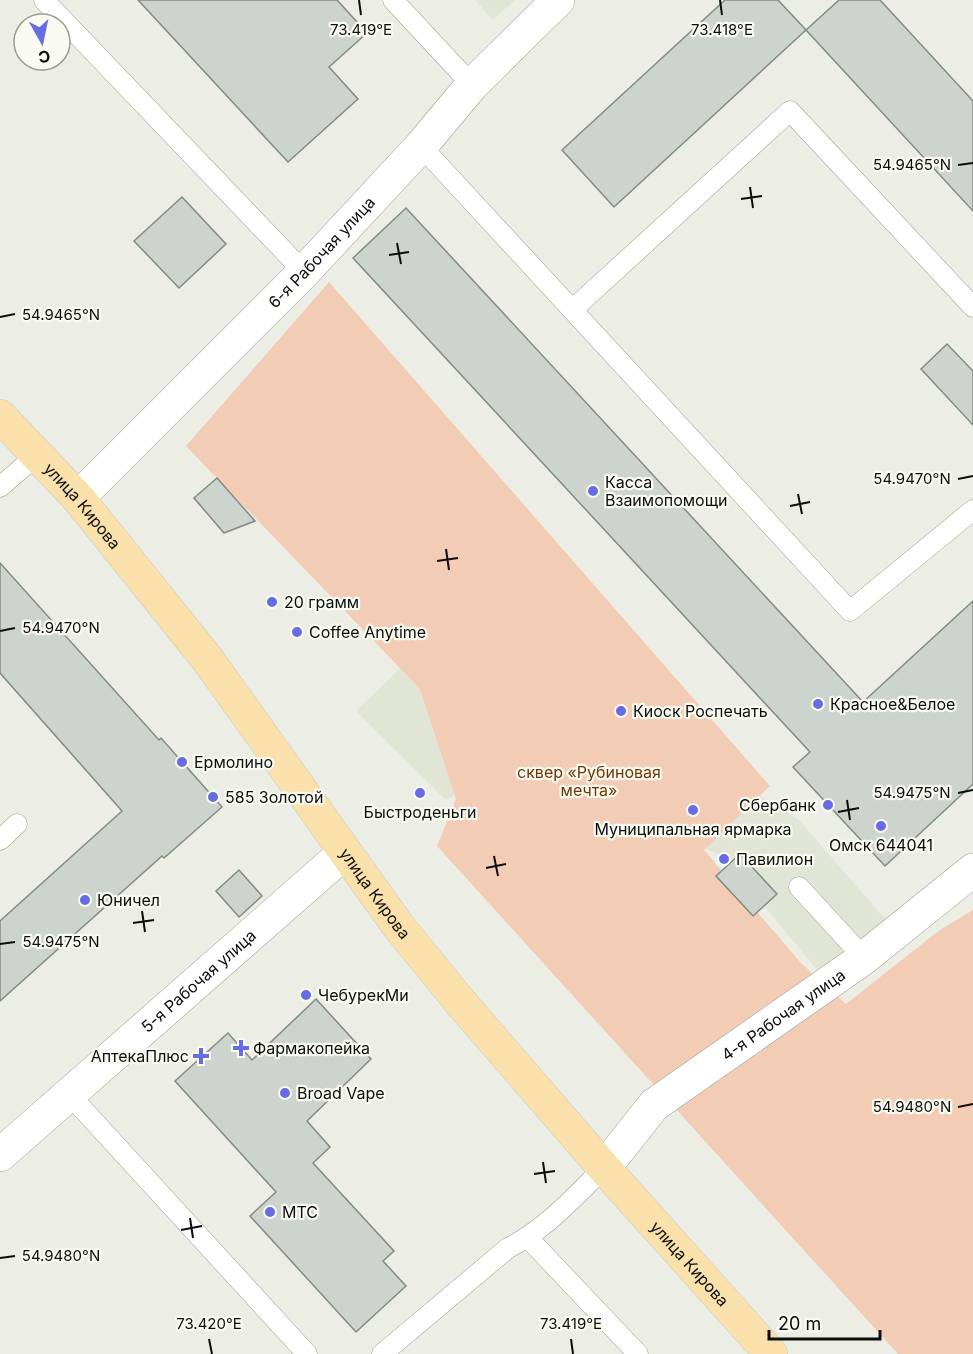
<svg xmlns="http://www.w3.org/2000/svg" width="973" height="1354" viewBox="0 0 973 1354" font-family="Inter,sans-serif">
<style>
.built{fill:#e1e5d5}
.park{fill:#f3ccb6}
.building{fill:#cdd4ce;stroke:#838a84;stroke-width:1.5}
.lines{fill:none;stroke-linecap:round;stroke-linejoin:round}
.lane-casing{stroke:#9c9e96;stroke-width:21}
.street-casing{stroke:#9c9e96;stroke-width:34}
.secondary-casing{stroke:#9c9e96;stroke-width:34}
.primary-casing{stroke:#cacac9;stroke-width:34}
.lane{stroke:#fff;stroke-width:20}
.street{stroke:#fff;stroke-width:33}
.secondary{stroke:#fff;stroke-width:33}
.primary{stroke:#fae0aa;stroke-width:33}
.ticks{fill:none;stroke:#0d0e0b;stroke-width:2}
.poi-dot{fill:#676be4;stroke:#f9fbf2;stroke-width:2}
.labels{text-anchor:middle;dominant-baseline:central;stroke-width:4.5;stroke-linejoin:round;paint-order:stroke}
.street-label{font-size:16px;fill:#0d0e0b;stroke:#f9fbf2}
.poi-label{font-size:16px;fill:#0d0e0b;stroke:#f9fbf2;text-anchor:start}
.park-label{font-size:16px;fill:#723400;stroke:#f9fbf2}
.ticks-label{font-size:15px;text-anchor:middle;fill:#0d0e0b;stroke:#f9fbf2;stroke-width:4.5;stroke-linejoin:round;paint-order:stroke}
</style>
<rect width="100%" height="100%" fill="#eceee5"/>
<path class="built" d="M475 0H515L493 20Z
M410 659 724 773 799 820 886 920 819 972 722 855 496 769 446 800 356 711Z"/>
<path class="park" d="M329 282 770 786 704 850 801 963 846 1004 937 932 973 910V1354H898L437 846 456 799 420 689 186 446Z"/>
<path class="building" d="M138 0H337L367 33 329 67 358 99 288 162Z
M725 0H778L806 30 614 207 562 150Z
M839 0H880L973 101V211L806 30Z
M182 197 226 244 179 288 134 241Z
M406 208 863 702 973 601V784L885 866 793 767 810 752 353 258Z
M947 344 973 371V425L921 369Z
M217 478 255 521 224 533 194 498Z
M0 563 159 740 161 738 222 807 164 858 162 856 0 1001V921L122 811 0 673Z
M740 854 777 894 753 916 716 876Z
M239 870 262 896 239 917 216 891Z
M316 999 371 1059 307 1121 330 1147 313 1163 394 1251 383 1261 406 1286 356 1332 250 1216 276 1192 175 1081 228 1033 252 1060Z"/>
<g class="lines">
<g class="lane-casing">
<path id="lane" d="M44 0 304 272
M393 0 472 85
M421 146 850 611 973 510
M572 310 790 111 973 307
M0 487 37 455
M0 840 17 824
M799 887 864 958
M69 1094 307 1354
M528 1238 638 1354
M382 1354 508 1248C546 1229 574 1197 604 1168"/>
</g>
<g class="street-casing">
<g id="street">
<path id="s1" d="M78 498 304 272 421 146 472 85 558 0"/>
<path id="s2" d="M604 1168 654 1105 864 958 973 870"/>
</g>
</g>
<g class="secondary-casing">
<g id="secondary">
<path id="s3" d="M0 1155 344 853"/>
</g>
</g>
<g class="primary-casing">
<g id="primary">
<path id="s4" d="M0 416 78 498 208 660 399 927 461 1003 604 1168 771 1354"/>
</g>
</g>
<use href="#lane" class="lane"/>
<use href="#street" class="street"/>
<use href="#secondary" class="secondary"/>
<use href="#primary" class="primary"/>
</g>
<path class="ticks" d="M359 0 361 15M720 0 722 15M958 165 973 163M750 187 753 208M741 199 762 196M397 243 401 264M389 255 409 252M0 317 15 314M958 479 973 476M798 494 802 514M790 506 810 502M446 549 449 570M437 561 458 558M0 631 15 628M958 793 973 790M847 800 850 820M838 812 859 808M494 856 498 876M486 868 506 864M142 911 145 932M133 923 154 920M0 944 15 942M958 1107 973 1104M543 1162 546 1183M534 1174 555 1171M190 1218 193 1238M181 1230 202 1226M0 1258 15 1256M209 1339 212 1354M571 1339 573 1354"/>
<g class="poi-dot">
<circle cx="593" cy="491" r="6"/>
<circle cx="272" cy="602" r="6"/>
<circle cx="297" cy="632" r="6"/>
<circle cx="818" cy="704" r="6"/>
<circle cx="621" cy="711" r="6"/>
<circle cx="182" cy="762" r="6"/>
<circle cx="420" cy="793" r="6"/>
<circle cx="213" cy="797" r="6"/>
<circle cx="828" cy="805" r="6"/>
<circle cx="693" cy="810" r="6"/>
<circle cx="881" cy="826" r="6"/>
<circle cx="724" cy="859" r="6"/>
<circle cx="85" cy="900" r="6"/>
<circle cx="306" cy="995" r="6"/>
<path d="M238 1039h6v6h6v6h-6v6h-6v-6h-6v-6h6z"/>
<path d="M198 1047h6v6h6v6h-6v6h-6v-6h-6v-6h6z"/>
<circle cx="285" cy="1093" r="6"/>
<circle cx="270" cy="1212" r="6"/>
</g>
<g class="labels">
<g class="street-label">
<text stroke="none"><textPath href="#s1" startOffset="346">6-я Рабочая улица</textPath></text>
<text stroke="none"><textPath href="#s4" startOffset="122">улица Кирова</textPath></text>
<text stroke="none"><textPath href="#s4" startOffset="608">улица Кирова</textPath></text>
<text stroke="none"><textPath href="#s3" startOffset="264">5-я Рабочая улица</textPath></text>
<text stroke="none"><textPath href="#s2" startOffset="238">4-я Рабочая улица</textPath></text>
<text stroke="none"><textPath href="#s4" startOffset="1094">улица Кирова</textPath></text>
</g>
<g class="poi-label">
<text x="605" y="482">Касса<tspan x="605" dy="18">Взаимопомощи</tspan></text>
<text x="284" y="602">20 грамм</text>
<text x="309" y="632">Coffee Anytime</text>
<text x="830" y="704">Красное&amp;Белое</text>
<text x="633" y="711">Киоск Роспечать</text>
<text x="194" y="762">Ермолино</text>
<text x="225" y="797">585 Золотой</text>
<text x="816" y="805" text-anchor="end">Сбербанк</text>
<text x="420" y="812" text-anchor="middle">Быстроденьги</text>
<text x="693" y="829" text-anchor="middle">Муниципальная ярмарка</text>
<text x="881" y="845" text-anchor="middle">Омск 644041</text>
<text x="736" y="859">Павилион</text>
<text x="97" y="900">Юничел</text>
<text x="318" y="995">ЧебурекМи</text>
<text x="253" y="1048">Фармакопейка</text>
<text x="189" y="1056" text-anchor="end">АптекаПлюс</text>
<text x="297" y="1093">Broad Vape</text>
<text x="282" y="1212">МТС</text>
</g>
<g class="park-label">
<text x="589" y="772">сквер «Рубиновая<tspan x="589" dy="18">мечта»</tspan></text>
</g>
</g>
<g class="ticks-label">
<text x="361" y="35">73.419°E</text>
<text x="722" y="35">73.418°E</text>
<text x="912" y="170">54.9465°N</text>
<text x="61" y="320">54.9465°N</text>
<text x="912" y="484">54.9470°N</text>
<text x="61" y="633">54.9470°N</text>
<text x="912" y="798">54.9475°N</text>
<text x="61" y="947">54.9475°N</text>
<text x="912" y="1112">54.9480°N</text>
<text x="61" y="1261">54.9480°N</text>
<text x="209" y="1329">73.420°E</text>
<text x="571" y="1329">73.419°E</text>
</g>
<g transform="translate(42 42) rotate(171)"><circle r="28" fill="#f9fbf2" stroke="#9b9c96" stroke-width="1.5"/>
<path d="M0-4.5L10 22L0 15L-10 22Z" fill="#676be4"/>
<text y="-9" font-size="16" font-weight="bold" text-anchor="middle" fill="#0d0e0b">С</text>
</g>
<path d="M769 1330v9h111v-9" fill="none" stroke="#0d0e0b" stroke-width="3"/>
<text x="778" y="1330" font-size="18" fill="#0d0e0b" stroke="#f9fbf2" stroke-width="4.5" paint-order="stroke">20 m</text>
</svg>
